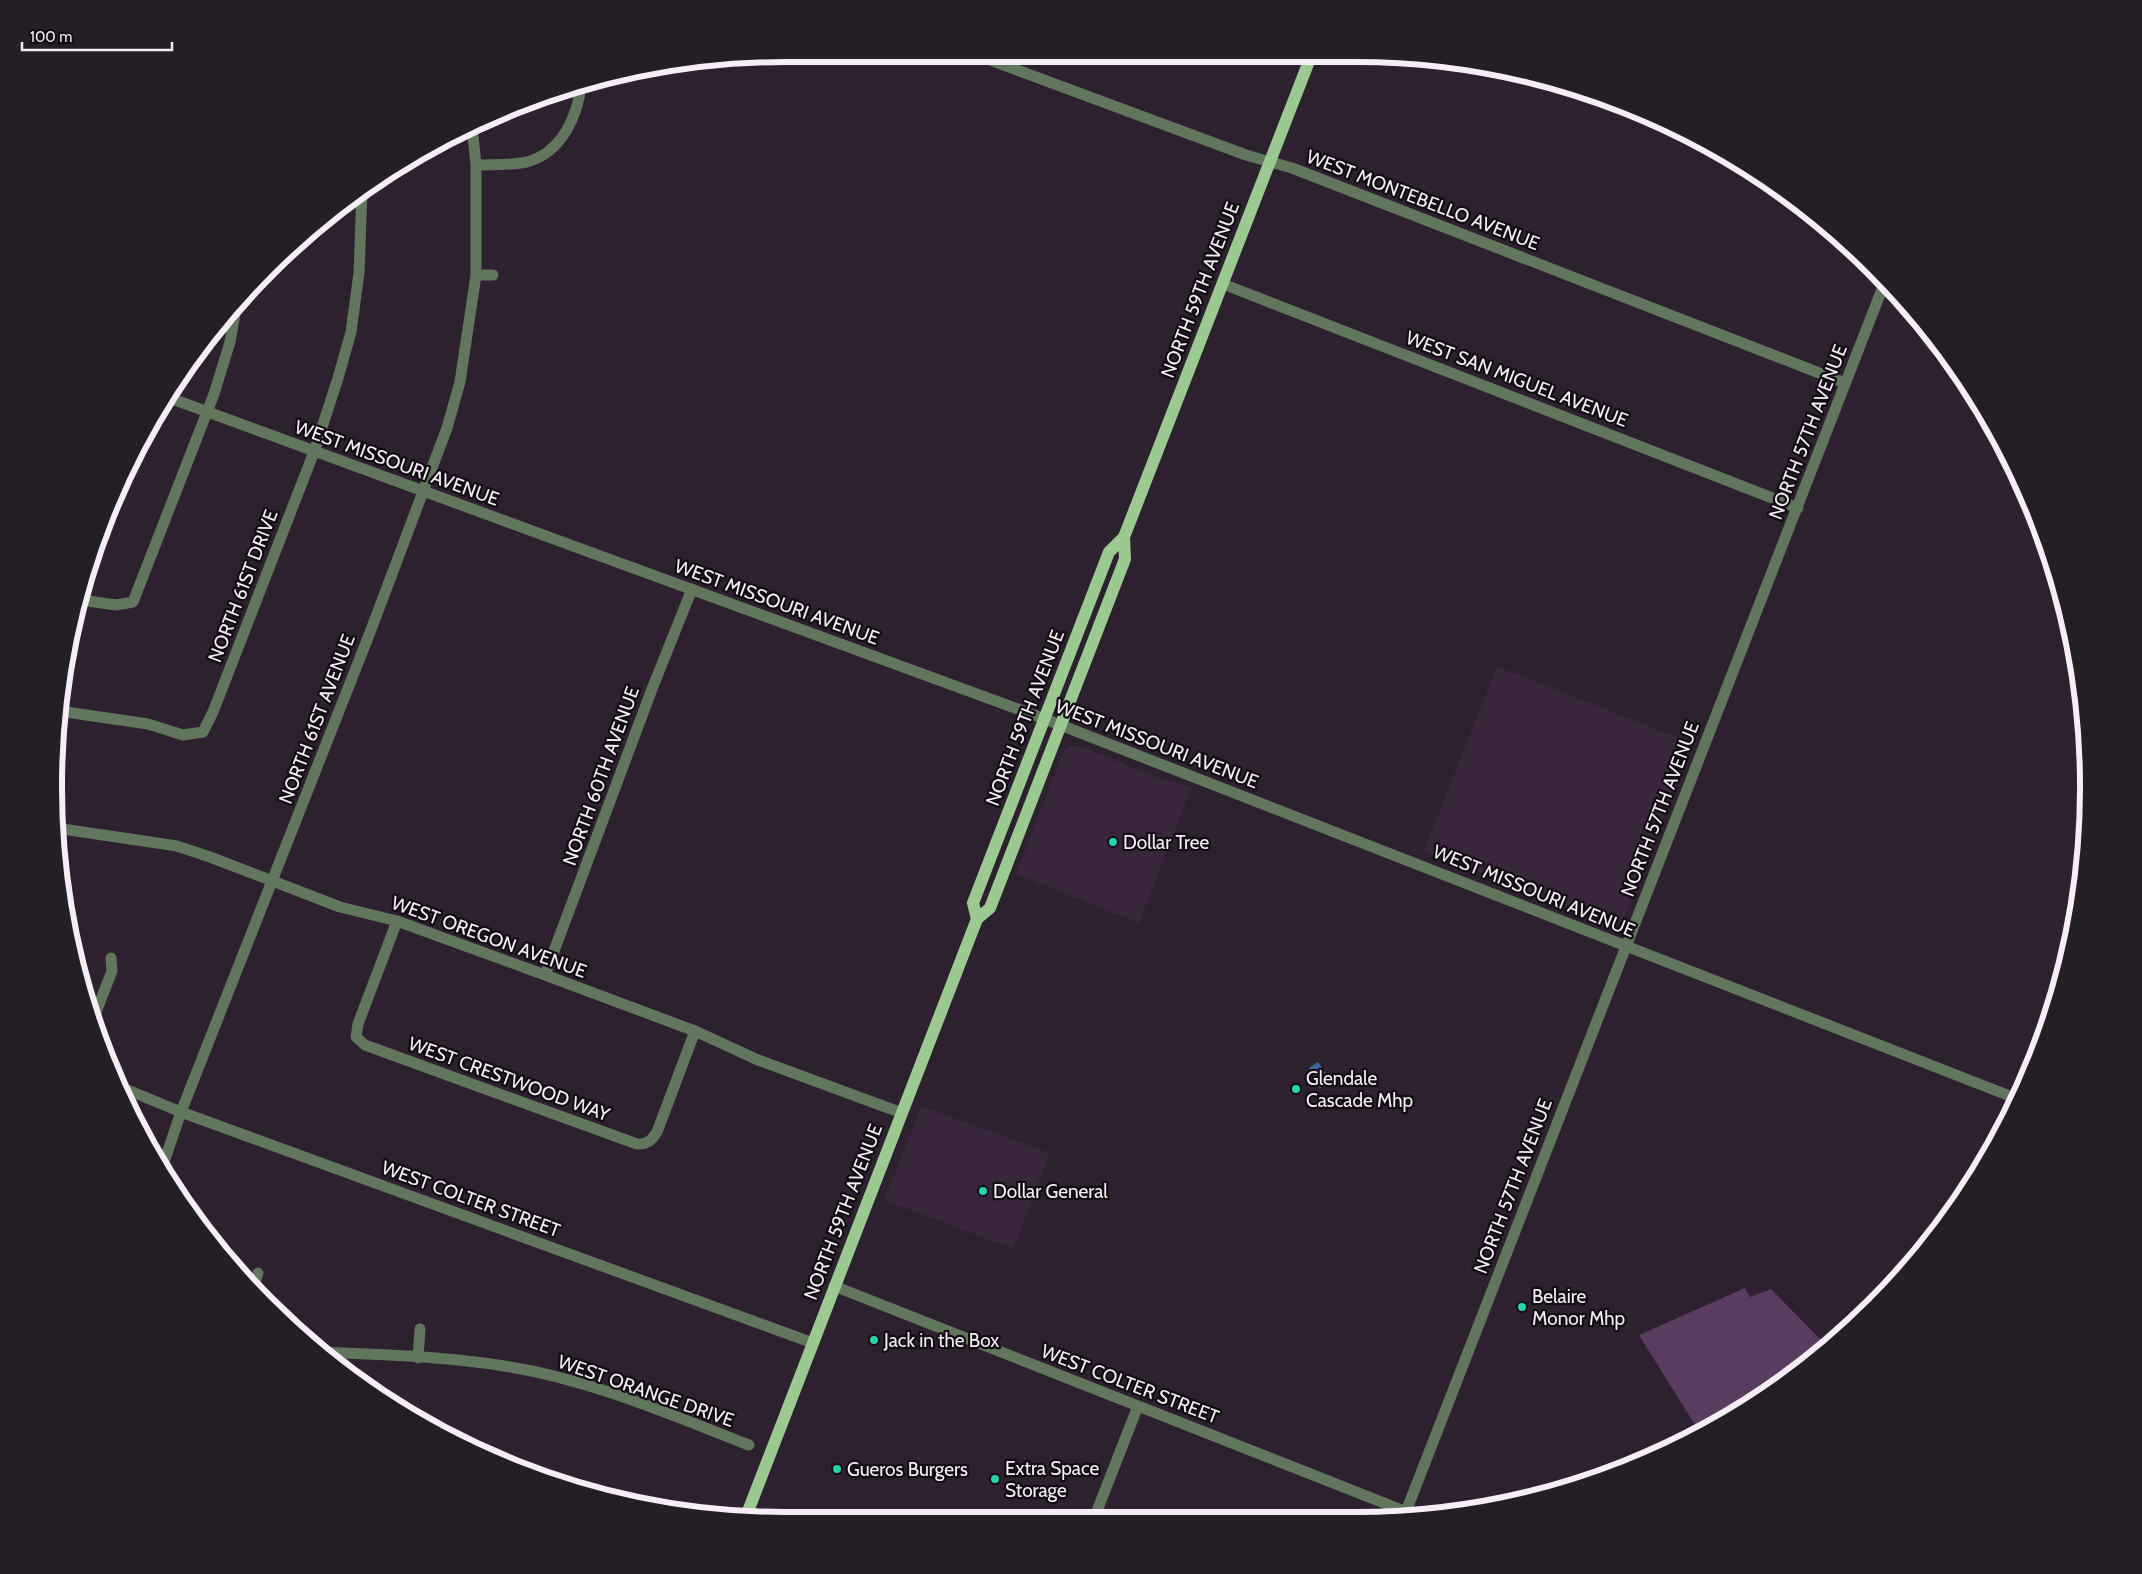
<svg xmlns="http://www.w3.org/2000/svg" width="2142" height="1574" viewBox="0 0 2142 1574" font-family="Cabin,sans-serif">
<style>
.built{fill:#38263b}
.green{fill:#593d5e}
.water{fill:#3368a0}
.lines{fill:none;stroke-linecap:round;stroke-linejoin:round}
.minor{stroke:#61765c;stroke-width:11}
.major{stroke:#9cc992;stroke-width:12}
.poi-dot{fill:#23d5af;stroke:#120c13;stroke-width:2}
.labels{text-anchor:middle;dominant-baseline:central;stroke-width:4.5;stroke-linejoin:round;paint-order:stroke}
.street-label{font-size:19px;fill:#f6edf7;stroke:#120c13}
.poi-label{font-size:19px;fill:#f6edf7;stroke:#120c13;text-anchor:start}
.rim{fill:none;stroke:#f6edf7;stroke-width:6}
</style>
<rect width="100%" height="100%" fill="#2d202f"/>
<path class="built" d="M1497 666 1692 743 1623 922 1612 924 1424 851Z
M1080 746 1159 778 1192 787 1139 923 1016 874 1063 752 1069 747Z
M922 1106 1050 1153 1013 1249 884 1200Z"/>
<path class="green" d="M1745 1288 1750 1297 1771 1289 1826 1345C1789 1380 1745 1410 1700 1433L1639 1335Z"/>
<path class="water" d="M1318 1062 1331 1081 1320 1088 1317 1083 1320 1080 1317 1076H1314L1309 1068Z
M1845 1317 1851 1322 1831 1341 1826 1336Z"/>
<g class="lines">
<path class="minor" d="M985 58 1246 155 1292 168 1845 383
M476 165C493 164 514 166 530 161 562 151 578 115 581 85
M476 275H493
M1223 284 1798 508
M167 397 1045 719 2015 1098
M81 600 116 605 133 602 214 394 230 342 237 302
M59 711 148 724 183 735 203 732 213 712 314 452 338 378 351 332 359 273 362 191
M56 828 177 846 210 857 340 907 397 921 545 975 695 1031 758 1060 902 1113
M397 921 358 1024 356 1037 365 1045 637 1144C648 1144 651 1141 657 1132L695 1031
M545 975 652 689 692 589
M93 1020 112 971 111 958
M118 1086 181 1112 813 1343
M162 1168 181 1112 369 635 447 428 460 382 476 275V165L472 126
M254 1286 258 1273
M834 1286 1412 1514
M322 1352C383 1355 444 1356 504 1366 589 1379 669 1414 749 1445
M418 1358 420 1329
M1405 1514 1884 284
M1095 1516 1138 1406"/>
<path class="major" d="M977 919 973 903 1109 552 1124 537
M745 1519 977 919 990 908 1125 559 1124 537 1311 56"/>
</g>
<g class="poi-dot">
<circle cx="1113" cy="842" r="5"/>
<circle cx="1296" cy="1089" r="5"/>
<circle cx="983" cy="1191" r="5"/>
<circle cx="1522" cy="1307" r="5"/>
<circle cx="874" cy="1340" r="5"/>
<circle cx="837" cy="1469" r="5"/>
<circle cx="995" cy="1479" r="5"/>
</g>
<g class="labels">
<g class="street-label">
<text transform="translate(1423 200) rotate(21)">WEST MONTEBELLO AVENUE</text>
<text transform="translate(1200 290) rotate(-69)">NORTH 59TH AVENUE</text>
<text transform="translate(1517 379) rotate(21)">WEST SAN MIGUEL AVENUE</text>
<text transform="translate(1808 432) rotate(-69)">NORTH 57TH AVENUE</text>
<text transform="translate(397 463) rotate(20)">WEST MISSOURI AVENUE</text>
<text transform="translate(243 586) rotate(-69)">NORTH 61ST DRIVE</text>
<text transform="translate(777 602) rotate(20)">WEST MISSOURI AVENUE</text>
<text transform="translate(1025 718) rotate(-69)">NORTH 59TH AVENUE</text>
<text transform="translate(317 719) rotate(-69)">NORTH 61ST AVENUE</text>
<text transform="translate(1157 744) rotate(21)">WEST MISSOURI AVENUE</text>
<text transform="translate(601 776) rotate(-70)">NORTH 60TH AVENUE</text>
<text transform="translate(1660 809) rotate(-69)">NORTH 57TH AVENUE</text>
<text transform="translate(1534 891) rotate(22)">WEST MISSOURI AVENUE</text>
<text transform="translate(489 937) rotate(20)">WEST OREGON AVENUE</text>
<text transform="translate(509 1079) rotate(20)">WEST CRESTWOOD WAY</text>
<text transform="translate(1513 1186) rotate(-69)">NORTH 57TH AVENUE</text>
<text transform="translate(471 1199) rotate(20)">WEST COLTER STREET</text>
<text transform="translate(843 1212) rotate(-69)">NORTH 59TH AVENUE</text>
<text transform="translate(1130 1384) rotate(21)">WEST COLTER STREET</text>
<text transform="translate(646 1391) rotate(19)">WEST ORANGE DRIVE</text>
</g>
<g class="poi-label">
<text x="1123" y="842">Dollar Tree</text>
<text x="1306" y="1078">Glendale<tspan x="1306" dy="22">Cascade Mhp</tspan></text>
<text x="993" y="1191">Dollar General</text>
<text x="1532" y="1296">Belaire<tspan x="1532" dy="22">Monor Mhp</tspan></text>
<text x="884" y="1340">Jack in the Box</text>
<text x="1005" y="1468">Extra Space<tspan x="1005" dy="22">Storage</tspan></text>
<text x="847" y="1469">Gueros Burgers</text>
</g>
</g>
<path d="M0 0H2142V1574H0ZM786 62H1356A724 724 0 0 1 2080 786V788A724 724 0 0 1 1356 1512H786A724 724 0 0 1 62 788V786A724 724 0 0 1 786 62Z" fill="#241e25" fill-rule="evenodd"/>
<path class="rim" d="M786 62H1356A724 724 0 0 1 2080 786V788A724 724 0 0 1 1356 1512H786A724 724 0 0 1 62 788V786A724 724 0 0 1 786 62Z"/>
<path d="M22 42v8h150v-8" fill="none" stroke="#f6edf7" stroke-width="2.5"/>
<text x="30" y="42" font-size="15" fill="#f6edf7" stroke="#120c13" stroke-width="4" paint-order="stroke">100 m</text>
</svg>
